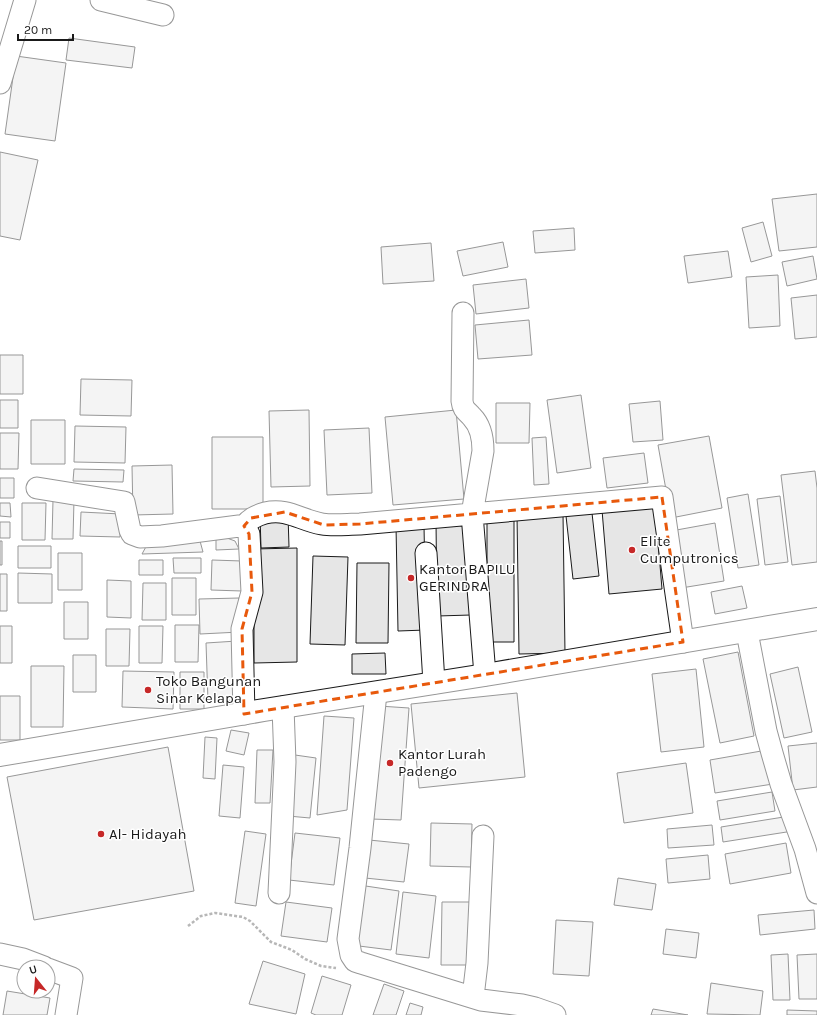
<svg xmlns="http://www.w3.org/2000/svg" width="817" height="1015" viewBox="0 0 817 1015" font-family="Karla,sans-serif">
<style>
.building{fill:#e6e6e6;stroke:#1a1a1a}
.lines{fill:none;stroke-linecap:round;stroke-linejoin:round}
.minor-casing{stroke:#1a1a1a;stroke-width:23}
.major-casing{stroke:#1a1a1a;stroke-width:24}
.path{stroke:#5f5f5f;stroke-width:2.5;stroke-dasharray:3 2;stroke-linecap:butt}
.minor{stroke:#fff;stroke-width:21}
.major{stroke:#fff;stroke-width:22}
.marked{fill:none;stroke:#e8590c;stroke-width:3;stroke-dasharray:8 5;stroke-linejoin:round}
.poi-dot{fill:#c62828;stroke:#fff;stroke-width:1.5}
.labels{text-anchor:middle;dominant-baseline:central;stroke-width:3;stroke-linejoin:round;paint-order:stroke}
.poi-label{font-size:15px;fill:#1a1a1a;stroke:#fff;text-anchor:start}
</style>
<rect width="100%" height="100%" fill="#fff"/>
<path class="building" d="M69 38 135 47 132 68 66 60Z
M16 56 66 63 55 141 5 134Z
M0 152 38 160 20 240 0 236Z
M817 194V247L779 251 772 199Z
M763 222 772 256 751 262 742 228Z
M574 228 575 250 535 253 533 231Z
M503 242 508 267 463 276 457 251Z
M431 243 434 281 383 284 381 247Z
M728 251 732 277 688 283 684 256Z
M813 256 817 279 787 286 782 262Z
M778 275 780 326 749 328 746 277Z
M526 279 529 308 476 314 473 285Z
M817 295V337L795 339 791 298Z
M529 320 532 355 478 359 475 325Z
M0 355H23V394H0Z
M81 379 132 380 131 416 80 415Z
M581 395 591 468 557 473 547 400Z
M0 400H18V428H0Z
M660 401 663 440 633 442 629 404Z
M496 403H530L529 443H496Z
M309 410 310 486 271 487 269 411Z
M456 410 464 499 393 505 385 417Z
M31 420H65V464H31Z
M75 426 126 427 125 463 74 462Z
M369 428 372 493 327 495 324 430Z
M0 433H19L18 469H0Z
M709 436 722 508 671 518 658 445Z
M212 437H263V509H212Z
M546 437 549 484 534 485 532 438Z
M644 453 648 483 607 488 603 458Z
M172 465 173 514 133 515 132 466Z
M74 469 124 470 123 482 73 481Z
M815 471 817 488V562L792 565 781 475Z
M0 478H14V498H0Z
M748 494 759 565 738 568 727 498Z
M780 496 788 562 765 565 757 499Z
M53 500H74L73 539H52Z
M0 503H10L11 517 0 516Z
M22 503H46L45 540H22Z
M655 505 662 589 609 594 602 510Z
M81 512 121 514 120 537 80 536Z
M592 513 599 576 573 579 566 516Z
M563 514 565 653 519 654 517 515Z
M260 515H288L289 547 261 548Z
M487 520H514V642H487Z
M436 521H470L471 615 437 616Z
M0 522H10V538H0Z
M715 523 724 581 681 588 671 531Z
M396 526H424L426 630 398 631Z
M216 534 235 541 239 549 216 550Z
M0 541H2V565H0Z
M200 541 203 552 142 554 148 543Z
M18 546H51V568H18Z
M297 548V662L254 663V549Z
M58 553H82V590H58Z
M313 556 348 557 345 645 310 644Z
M173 558H201V573H174Z
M139 560H163V575H139Z
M212 560 242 561V591L211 590Z
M357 563H389L388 643H356Z
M18 573 52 574V603H18Z
M0 574H7V611H0Z
M172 578H196V615H172Z
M107 580 131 581V618L107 617Z
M143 583H166V620H142Z
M742 586 747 608 715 614 711 592Z
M239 598 240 632 200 634 199 599Z
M64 602H88V639H64Z
M175 625H199L198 662H175Z
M0 626H12V663H0Z
M139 626H163L162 663H139Z
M106 629H130L129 666H106Z
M237 641 240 700 208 701 206 643Z
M738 652 754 736 720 743 703 659Z
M385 653 386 674H352V654Z
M73 655H96V692H73Z
M31 666H64L63 727H31Z
M798 667 812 732 784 738 770 674Z
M696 669 704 747 661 752 652 674Z
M123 671 174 672 173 709 122 707Z
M180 672H204V709H180Z
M517 693 525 777 419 788 411 704Z
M0 696H20V740H0Z
M379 706 409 708 401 820 371 819Z
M324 716 354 718 347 810 317 815Z
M231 730 249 733 244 755 226 751Z
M205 737 217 738 215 779 203 778Z
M817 743V787L793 790 788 746Z
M168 747 194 891 34 920 7 777Z
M257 750H273L270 803H255Z
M767 750 773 784 715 793 710 760Z
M295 755 316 758 310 818 288 816Z
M686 763 693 813 624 823 617 773Z
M223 765 244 767 240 818 219 816Z
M772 792 775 811 720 820 717 801Z
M790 816 793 831 723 842 721 827Z
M431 823 472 824 471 867 430 866Z
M712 825 714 845 668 848 667 829Z
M245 831 266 834 256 906 235 903Z
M295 833 340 838 334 885 289 880Z
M369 840 409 844 404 882 365 878Z
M786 843 791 873 730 884 725 854Z
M708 855 710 879 668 883 666 859Z
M618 878 656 884 652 910 614 905Z
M359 885 399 891 391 950 351 945Z
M403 892 436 896 429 958 396 954Z
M286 902 332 908 327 942 281 936Z
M442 902H476L475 965H441Z
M814 910 815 929 760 935 758 915Z
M556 920 593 922 589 976 553 974Z
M666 929 699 933 696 958 663 954Z
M788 954 790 1000H773L771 955Z
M817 954V999H799L797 955Z
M263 961 305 974 296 1014 249 1004Z
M322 976 351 985 342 1015H316L311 1013Z
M711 983 763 991 760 1015 707 1014Z
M384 984 404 991 396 1015H373Z
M7 991 50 998 47 1015H3Z
M410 1003 423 1007 421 1015H406Z
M653 1009 688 1015H651Z
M787 1010 817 1011V1015H787Z"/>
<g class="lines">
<g class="minor-casing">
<path id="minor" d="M101 0 163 15
M0 83 25 0
M463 313 462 401C463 410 467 411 472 417 481 426 483 439 483 451L472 514 485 675
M37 488 124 502 130 530 132 534 140 537 162 536 239 526H244L249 534 252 592 242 629 244 714
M244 526C250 519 255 516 265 513 288 508 300 520 322 524 334 526 348 524 360 524L662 497 683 642
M426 553 434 683
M747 632 766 731 772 753 781 784 805 849 817 893
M376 693 360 848 348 939 351 955 355 961 361 963 481 1000 522 1005 535 1008 555 1015
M279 893 285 762 283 707
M0 954 23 959 44 967
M48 969 72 978 66 1015
M473 997 477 963 483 836"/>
</g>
<g class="major-casing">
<path id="major" d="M0 755 264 710 485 675 817 619"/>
</g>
<path class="path" d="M188 926 201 916 215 913 243 917 250 921 271 942 292 950 305 959 321 966 336 968"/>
<use href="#minor" class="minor"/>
<use href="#major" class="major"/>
</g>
<path d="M0 0H817V1015H0ZM662 497 683 642 244 714 242 629 252 592 249 534 244 526 251 518 285 512 324 525 360 524Z" fill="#fff" fill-opacity=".55" fill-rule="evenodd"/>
<path class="marked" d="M662 497 683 642 244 714 242 629 252 592 249 534 244 526 251 518 285 512 324 525 360 524Z"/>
<g class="poi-dot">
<circle cx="632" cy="550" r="4"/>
<circle cx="411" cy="578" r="4"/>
<circle cx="148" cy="690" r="4"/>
<circle cx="390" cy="763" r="4"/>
<circle cx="101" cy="834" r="4"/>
</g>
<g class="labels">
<g class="poi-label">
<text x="640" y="541">Elite<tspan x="640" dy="17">Cumputronics</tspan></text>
<text x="419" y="569">Kantor BAPILU<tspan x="419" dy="17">GERINDRA</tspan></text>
<text x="156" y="681">Toko Bangunan<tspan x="156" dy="17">Sinar Kelapa</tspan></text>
<text x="398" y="754">Kantor Lurah<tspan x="398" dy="17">Padengo</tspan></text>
<text x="109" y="834">Al- Hidayah</text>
</g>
</g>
<g transform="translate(36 979) rotate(343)"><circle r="19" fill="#ffffff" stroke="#a3a3a3"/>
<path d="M0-3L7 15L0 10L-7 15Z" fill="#c62828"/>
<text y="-6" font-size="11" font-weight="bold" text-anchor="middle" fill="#1a1a1a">U</text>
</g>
<path d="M18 34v6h55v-6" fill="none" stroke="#1a1a1a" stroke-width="2"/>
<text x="24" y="34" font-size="12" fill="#1a1a1a" stroke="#ffffff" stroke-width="3" paint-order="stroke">20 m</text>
</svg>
